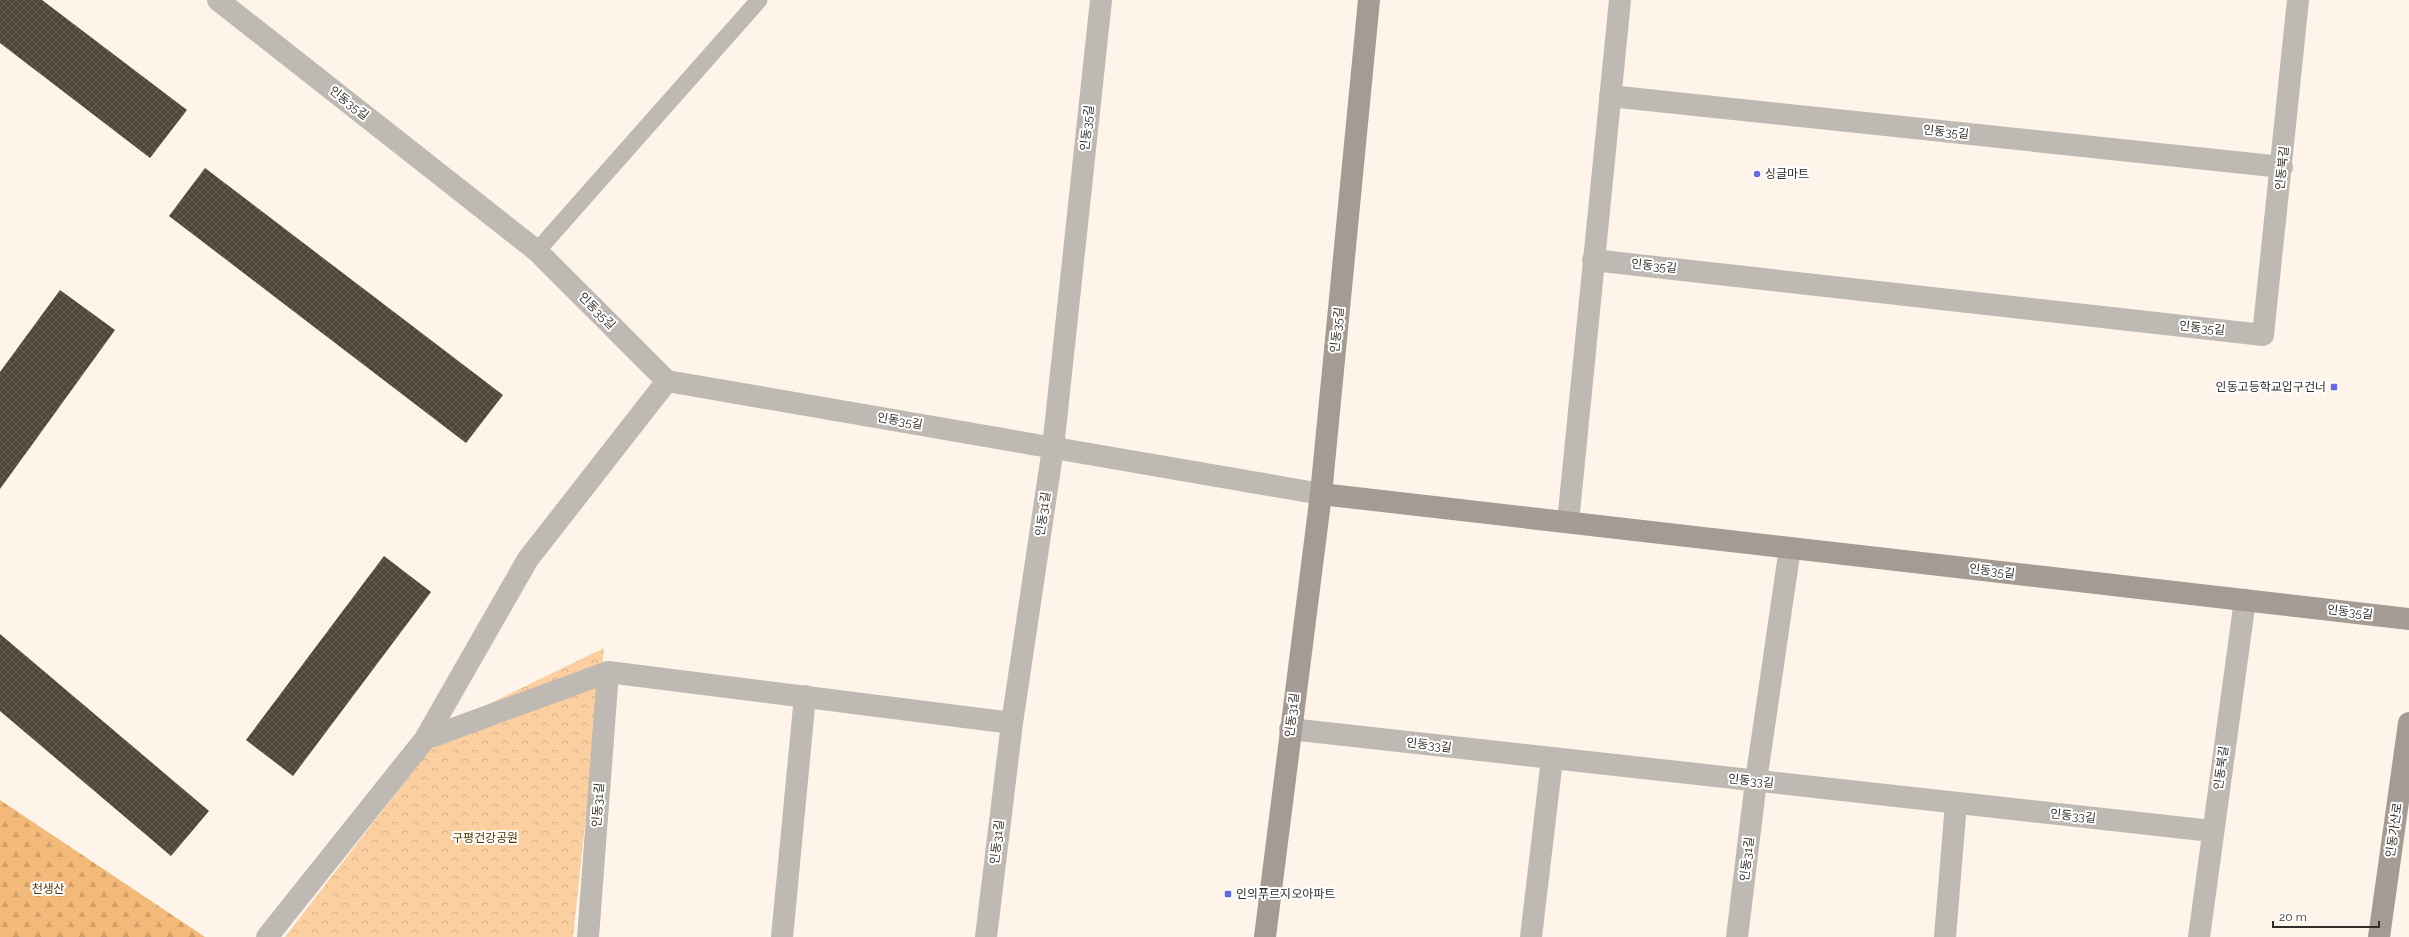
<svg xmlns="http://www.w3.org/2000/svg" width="2409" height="937" viewBox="0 0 2409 937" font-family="Raleway,'Noto Sans KR',sans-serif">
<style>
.forest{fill:url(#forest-firs)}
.park{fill:url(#park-crowns)}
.building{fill:url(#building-cross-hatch)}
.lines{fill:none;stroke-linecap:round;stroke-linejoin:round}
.lane{stroke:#bfb9b4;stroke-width:17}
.street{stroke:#bfb9b4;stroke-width:22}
.secondary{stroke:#a49c94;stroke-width:22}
.poi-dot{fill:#6769e2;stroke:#fff;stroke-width:1.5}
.labels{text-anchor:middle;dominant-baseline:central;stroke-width:4;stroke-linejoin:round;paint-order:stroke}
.street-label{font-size:12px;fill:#322d28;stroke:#fff}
.poi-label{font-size:12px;fill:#322d28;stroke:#fff;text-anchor:start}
.park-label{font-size:12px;fill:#593400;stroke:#fff}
</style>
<defs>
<pattern id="forest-firs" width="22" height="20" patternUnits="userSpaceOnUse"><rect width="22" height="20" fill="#f3b978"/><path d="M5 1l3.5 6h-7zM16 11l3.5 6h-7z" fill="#d19f68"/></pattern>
<pattern id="park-crowns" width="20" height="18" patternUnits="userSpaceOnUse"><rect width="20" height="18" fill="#fbcfa0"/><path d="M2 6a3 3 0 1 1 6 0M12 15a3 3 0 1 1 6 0" fill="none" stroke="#d8b28a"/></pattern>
<pattern id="building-cross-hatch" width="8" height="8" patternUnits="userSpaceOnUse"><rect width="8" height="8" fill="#50463b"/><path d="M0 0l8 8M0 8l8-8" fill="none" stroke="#675e55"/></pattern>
</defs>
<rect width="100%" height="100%" fill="#fef4e9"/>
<path class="forest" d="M0 800 205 937H0Z"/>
<path class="park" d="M604 648 573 937H285L450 723Z"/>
<path class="building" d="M0 0H42L187 110 150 158 0 43Z
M205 168 503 395 466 443 169 216Z
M60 290 115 330 0 489V372Z
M384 556 431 592 293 776 246 740Z
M0 634 209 811 171 856 0 711Z"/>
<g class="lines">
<path class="lane" d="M537 251 759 0"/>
<path class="street" d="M218 0 537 251 667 381 1321 494
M1610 96 2282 167
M1593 260 2263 335 2298 0
M1568 522 1620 0
M1290 729 2212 831
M425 739 608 672 1012 723
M267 937 425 739 528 559 667 381
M588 937 608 672
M782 937 805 696
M986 937 1012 723 1053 448 1101 0
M1531 937 1552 759
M1737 937 1756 781 1790 548
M1945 937 1956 803
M2199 937 2245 600"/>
<path class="secondary" d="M1321 494 2409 619
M1265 937 1321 494 1369 0
M2379 937 2409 723"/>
</g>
<g class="poi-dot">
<circle cx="1757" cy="174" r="4"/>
<rect x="2330" y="383" width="8" height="8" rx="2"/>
<rect x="1224" y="890" width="8" height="8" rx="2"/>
</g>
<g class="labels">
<g class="street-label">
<text transform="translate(349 103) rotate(38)">인동35길</text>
<text transform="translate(1087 128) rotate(-84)">인동35길</text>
<text transform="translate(1946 132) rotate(6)">인동35길</text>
<text transform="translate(2282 168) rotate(-84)">인동북길</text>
<text transform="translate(1654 266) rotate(6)">인동35길</text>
<text transform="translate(597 311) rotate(45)">인동35길</text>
<text transform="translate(2202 328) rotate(6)">인동35길</text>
<text transform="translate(1337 330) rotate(-84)">인동35길</text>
<text transform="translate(900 421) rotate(10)">인동35길</text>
<text transform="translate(1043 514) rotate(-82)">인동31길</text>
<text transform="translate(1992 571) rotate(7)">인동35길</text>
<text transform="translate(2350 612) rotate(7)">인동35길</text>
<text transform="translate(1292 715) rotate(-83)">인동31길</text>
<text transform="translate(1429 745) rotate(7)">인동33길</text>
<text transform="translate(2221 768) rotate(-82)">인동북길</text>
<text transform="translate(1751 781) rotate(6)">인동33길</text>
<text transform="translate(598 805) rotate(-86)">인동31길</text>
<text transform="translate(2073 816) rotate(6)">인동33길</text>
<text transform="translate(2394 830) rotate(-82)">인동가산로</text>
<text transform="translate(997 842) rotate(-83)">인동31길</text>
<text transform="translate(1747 859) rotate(-83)">인동31길</text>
</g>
<g class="poi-label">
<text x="1765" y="174">싱글마트</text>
<text x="2326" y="387" text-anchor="end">인동고등학교입구건너</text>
<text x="1236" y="894">인의푸르지오아파트</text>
</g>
<g class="park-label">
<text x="485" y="838">구평건강공원</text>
<text x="48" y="889">천생산</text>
</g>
</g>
<path d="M2273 921v6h106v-6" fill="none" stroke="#322d28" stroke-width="2"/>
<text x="2279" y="921" font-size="12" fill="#322d28" stroke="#ffffff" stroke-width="3" paint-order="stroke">20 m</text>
</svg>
